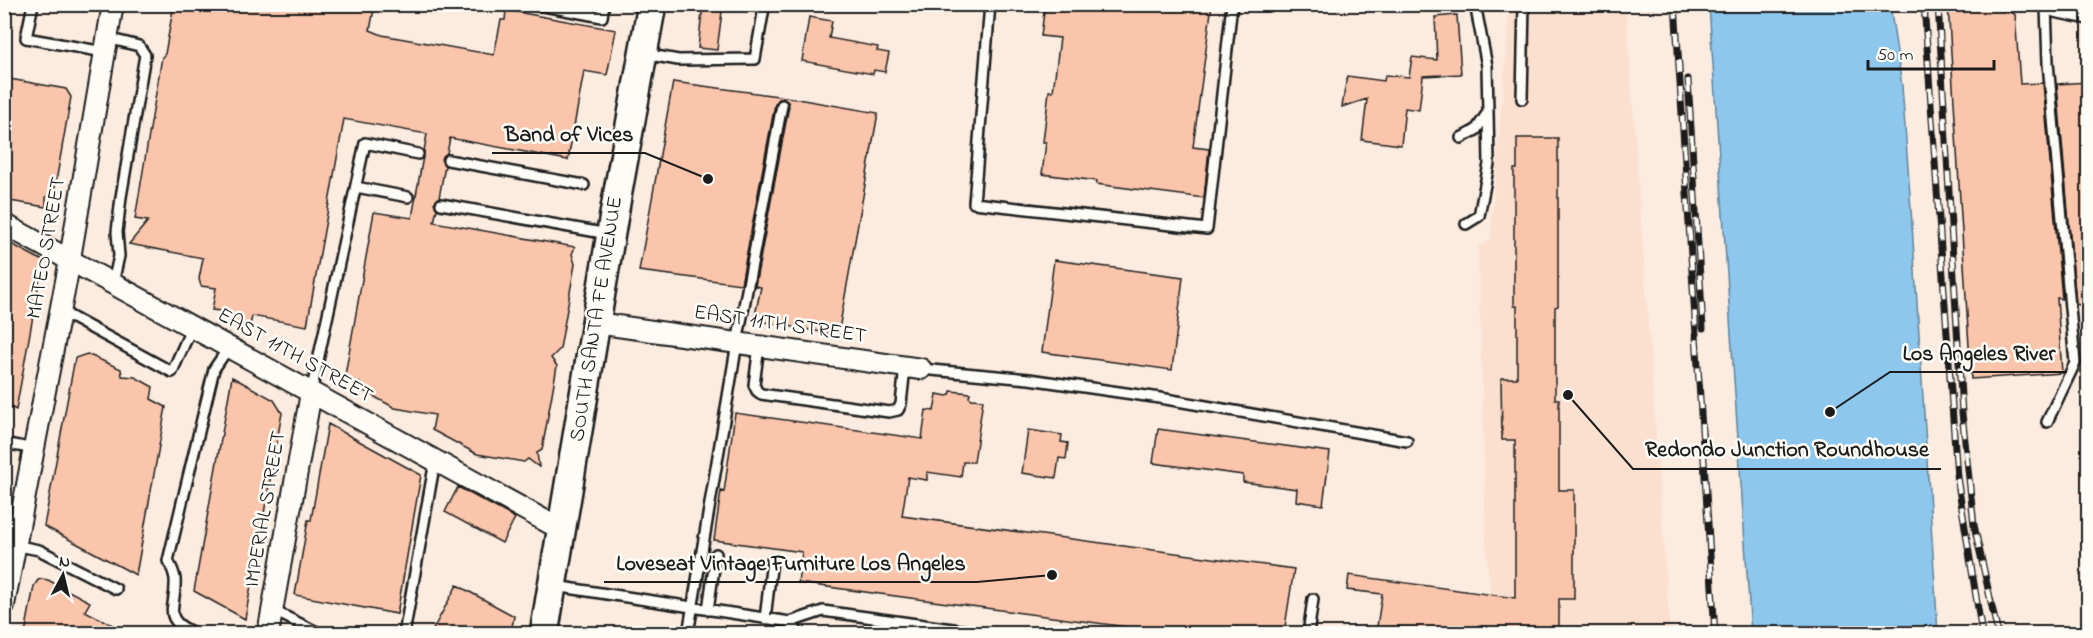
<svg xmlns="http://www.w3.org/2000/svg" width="2093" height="638" viewBox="0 0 2093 638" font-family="'Indie Flower',sans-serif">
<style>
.built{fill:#fbe0d0}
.water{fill:#8ec7ed;stroke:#608399;stroke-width:1.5}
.building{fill:#fac5ab;stroke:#1c1c1c;stroke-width:1.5}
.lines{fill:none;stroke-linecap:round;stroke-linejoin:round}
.service-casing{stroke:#1c1c1c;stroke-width:14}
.minor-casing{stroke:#1c1c1c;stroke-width:24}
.secondary-casing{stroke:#1c1c1c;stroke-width:32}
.service{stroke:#fdfcf7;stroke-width:9}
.minor{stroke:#fdfcf7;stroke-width:20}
.secondary{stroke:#fdfcf7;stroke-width:27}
.rail-casing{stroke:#1c1c1c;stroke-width:7}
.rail{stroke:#fdfcf7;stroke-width:4.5;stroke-dasharray:14;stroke-linecap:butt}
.labels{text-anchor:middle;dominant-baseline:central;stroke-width:5;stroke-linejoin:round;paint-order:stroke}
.street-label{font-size:21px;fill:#1c1c1c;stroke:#fdfcf7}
.leader{fill:none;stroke:#1c1c1c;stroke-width:2}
.callout-dot{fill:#1c1c1c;stroke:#fdfcf7;stroke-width:2}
.callout-label{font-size:22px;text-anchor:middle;font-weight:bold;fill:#1c1c1c;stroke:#fdfcf7;stroke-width:5;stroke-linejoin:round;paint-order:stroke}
</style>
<rect width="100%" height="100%" fill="#fcece0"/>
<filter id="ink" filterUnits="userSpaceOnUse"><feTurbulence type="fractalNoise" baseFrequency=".0167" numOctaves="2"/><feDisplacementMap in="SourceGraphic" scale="12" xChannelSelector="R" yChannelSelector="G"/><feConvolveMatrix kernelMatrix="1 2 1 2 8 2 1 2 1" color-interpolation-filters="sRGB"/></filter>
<g filter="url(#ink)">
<path class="built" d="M1503 5H1626L1670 633H1493L1486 542 1478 247 1490 240 1509 14Z"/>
<path class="water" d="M1709 5H1890L1902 86 1911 209 1938 633H1751Z"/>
<path class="building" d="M174 4H375L370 30 382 35 494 55 501 20H505L506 10 616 30 607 75 584 71 568 160 450 138 447 153 441 159 445 166 439 198 434 203 437 209 434 222 575 247 572 254 575 264 560 349 551 358 557 366 542 450 537 453 539 467 528 459 524 462 477 454 432 430 435 415 395 408 362 390 360 383 344 381 374 212 412 218 427 134 344 119 307 326 252 316 249 331 225 317 221 311 212 310 216 288 201 286 199 279 203 258 129 244 148 221 135 219 162 57 165 54Z
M703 4H723L717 50 698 48Z
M1045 4H1212L1193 147 1209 149 1204 198 1096 184 1097 181 1042 174 1046 142H1043L1049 91H1053L1060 38 1041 36Z
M1948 4H1970L1999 9 2015 14 2020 84 2043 83 2062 299 2057 298 2062 373 1971 379Z
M1457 15 1461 74 1423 76 1419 110 1405 108 1401 145 1362 140 1367 99 1342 107 1347 76 1384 81 1385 75 1409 77 1412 57 1437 60 1435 17Z
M809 17 832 21 829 38 878 47 877 51 889 53 885 72 874 70 873 74 802 61Z
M4 78 66 89 71 97 54 193 46 197V207L10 201 4 197Z
M673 82 786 97 878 113 838 335 754 320 761 287 755 286 789 106 788 102 784 99H779L775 104 741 284 639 271Z
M2088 82V308L2076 304 2057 84Z
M1517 138H1558V306L1555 307V399H1559V490H1574V599H1559V633H1376L1382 594 1347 590 1349 575 1515 598V440H1502L1501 378H1517V306H1514V169H1517Z
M4 240 43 261 16 410 4 404Z
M1054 260 1183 277 1172 370 1042 352Z
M87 354 121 369 122 376 135 377 153 387 151 399 166 407 136 575 44 526 75 358Z
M232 377 274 400 282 413 245 619 194 591Z
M951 391 970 393 969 397 972 399 983 400 974 462H963L961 477 927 472V480L908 477 902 516 1294 569 1284 633H1172L798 583 802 552 714 540 721 491 724 492 735 413 922 439 926 410 934 411 937 394 947 396 950 395Z
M328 424 421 475 397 614 295 595 308 520H311Z
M1158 429 1330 452 1323 505 1296 501 1297 489 1243 482V475L1153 463Z
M1028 430 1062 435 1061 442 1068 443 1066 459 1059 458 1056 478 1022 473Z
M458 487 515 518 502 543 445 512Z
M42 579 48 580 90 602 85 611 128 633H25L34 586 38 580Z
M457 585 514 616 511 633H431Z"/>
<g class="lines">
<g class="service-casing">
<path id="service" d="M33 4 26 38 104 52
M533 4 602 17 604 4
M990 4 974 203 1207 229 1232 4
M2046 4 2054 12 2088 19
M2046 6 2048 63 2075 363 2047 422
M107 38 139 46 145 55 121 197 117 232 119 256 113 283
M645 54 678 60 755 59 764 8
M1522 99 1524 4
M1461 138 1476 130 1488 112
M448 160 584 185
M356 187 408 197
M441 204 608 234
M1466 224 1479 216 1489 164 1488 112 1487 66 1475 4
M60 311 172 372 192 327
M759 346 754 385 757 391 761 394 889 412 898 410 901 404 905 367
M921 369 1029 379 1160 398 1407 441
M311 393 365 143 418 154
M4 443 34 449
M4 543 39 550 116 589
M555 586 790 622 799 634
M272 610 321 634
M708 610 716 554
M765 619 772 560
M790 622 823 611 989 634
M196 634C159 618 177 609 175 579 174 572 171 566 168 561L214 369 229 347
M404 634 435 461
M688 634 737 343 782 105
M1308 634 1313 599"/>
</g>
<g class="minor-casing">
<path id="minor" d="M4 224 562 530
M596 323 921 369
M4 605 67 276 113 4
M268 634 311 393"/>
</g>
<g class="secondary-casing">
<path id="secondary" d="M544 634 617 197 652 4"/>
</g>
<use href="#service" class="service"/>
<use href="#minor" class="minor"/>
<use href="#secondary" class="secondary"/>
<g class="rail-casing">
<path id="rail" d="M1675 4 1715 634
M1924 4 1957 477 1982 634
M1938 4 1962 413 1974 525 1998 634
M1688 79 1703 328"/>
</g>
<use href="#rail" class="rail"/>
</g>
</g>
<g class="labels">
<g class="street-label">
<text transform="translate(47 248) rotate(-80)">MATEO STREET</text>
<text transform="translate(597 319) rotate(-81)">SOUTH SANTA FE AVENUE</text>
<text transform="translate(780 325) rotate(8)">EAST 11TH STREET</text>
<text transform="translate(295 356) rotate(29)">EAST 11TH STREET</text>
<text transform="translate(266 509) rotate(-80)">IMPERIAL STREET</text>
</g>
</g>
<path class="leader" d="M708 179L645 153H492M1830 412L1890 372H2067M1568 395L1633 469H1941M1052 575L977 582H604"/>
<g class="callout-dot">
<circle cx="708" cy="179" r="6"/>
<circle cx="1830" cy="412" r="6"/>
<circle cx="1568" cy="395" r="6"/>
<circle cx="1052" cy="575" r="6"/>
</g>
<g class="callout-label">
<text x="569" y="141">Band of Vices</text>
<text x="1979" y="360">Los Angeles River</text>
<text x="1787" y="456">Redondo Junction Roundhouse</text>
<text x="791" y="570">Loveseat Vintage Furniture Los Angeles</text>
</g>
<rect width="2093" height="638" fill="none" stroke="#fdfcf7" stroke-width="24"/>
<rect x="12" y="12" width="2069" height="614" fill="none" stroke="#1c1c1c" stroke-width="2" filter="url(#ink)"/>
<g transform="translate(63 575) rotate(7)" stroke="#fdfcf7" stroke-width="4.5" paint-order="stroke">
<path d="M0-4.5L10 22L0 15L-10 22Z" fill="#1c1c1c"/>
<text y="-9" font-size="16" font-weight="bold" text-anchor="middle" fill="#1c1c1c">N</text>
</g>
<path d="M1868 60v9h126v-9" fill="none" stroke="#1c1c1c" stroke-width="3"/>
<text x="1877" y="60" font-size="18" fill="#1c1c1c" stroke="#fdfcf7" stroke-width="4.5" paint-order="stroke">50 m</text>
</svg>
